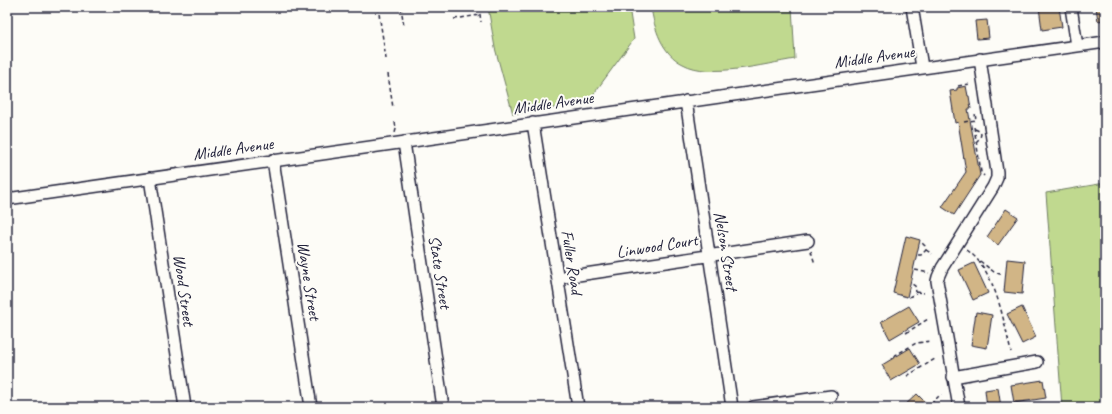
<svg xmlns="http://www.w3.org/2000/svg" width="1112" height="414" viewBox="0 0 1112 414" font-family="Caveat,sans-serif">
<style>
.green{fill:#c0d98f;stroke:#717e65}
.building{fill:#d1b586;stroke:#22223b}
.lines{fill:none;stroke-linecap:round;stroke-linejoin:round}
.minor-casing{stroke:#22223b;stroke-width:14}
.path{stroke:#22223b;stroke-width:1.5;stroke-dasharray:4 3;stroke-linecap:butt}
.minor{stroke:#fdfcf7;stroke-width:11}
.labels{text-anchor:middle;dominant-baseline:central;stroke-width:4;stroke-linejoin:round;paint-order:stroke}
.street-label{font-size:17px;fill:#22223b;stroke:#fdfcf7}
</style>
<rect width="100%" height="100%" fill="#fdfcf7"/>
<filter id="ink" filterUnits="userSpaceOnUse"><feTurbulence type="fractalNoise" baseFrequency=".025" numOctaves="2"/><feDisplacementMap in="SourceGraphic" scale="8" xChannelSelector="R" yChannelSelector="G"/><feConvolveMatrix kernelMatrix="1 2 1 2 8 2 1 2 1" color-interpolation-filters="sRGB"/></filter>
<g filter="url(#ink)">
<path class="green" d="M488 7H629L634 39 587 103 513 114 495 48Z
M651 7H792L795 59C764 64 710 79 683 64 662 54 654 28 651 7Z
M1105 183V407H1062L1046 193Z"/>
<path class="building" d="M1039 7H1059L1062 27 1042 30Z
M1096 7H1105V20L1098 21Z
M987 20 989 38 977 39 975 21Z
M966 86 968 96H969L971 109H968L980 175 954 215 942 207 966 172 958 122 955 123 950 91 957 90V88Z
M1006 209 1018 217 998 245 987 237Z
M906 236 920 240 907 297 893 293Z
M1007 259 1025 261 1022 294 1004 292Z
M974 263 988 293 973 300 959 270Z
M909 306 919 322 890 339 881 322Z
M1022 307 1036 337 1022 344 1007 314Z
M976 312 992 315 987 348 971 345Z
M910 348 920 364 891 381 882 365Z
M1043 380 1046 398 1014 403 1011 385Z
M998 388 1001 407H987L985 390Z
M917 394 930 407H903Z"/>
<g class="lines">
<g class="minor-casing">
<path id="minor" d="M912 7 922 67
M1071 7 1077 46
M686 101 732 407
M533 123 578 407
M404 142 443 407
M273 160 311 407
M150 178 185 407
M7 199 1105 42
M558 278 808 241
M953 377 1037 362
M753 407 831 396
M959 407 937 281 938 277 942 268 993 187 997 178V172L980 59"/>
</g>
<path class="path" d="M378 7 386 59
M401 7 404 27
M479 7 481 22
M138 10 160 7
M454 19 480 15
M388 74 393 108
M958 86 970 84
M395 122 396 129 395 133
M964 122 976 120 975 114
M974 127 981 172 984 176
M975 129 979 131 981 134 980 138 976 142
M926 250 932 254
M967 250C996 271 1003 319 1011 352
M811 251 815 264
M918 255H921L926 250 925 246 921 242
M980 261 994 272 1003 275
M915 270 929 273
M916 292 924 293
M909 297 915 294 916 292 915 286 912 284
M906 333 928 319
M894 356 916 343 932 341
M907 376 935 359
M931 404 941 394"/>
<use href="#minor" class="minor"/>
</g>
</g>
<g class="labels">
<g class="street-label">
<text transform="translate(874 57) rotate(-8)">Middle Avenue</text>
<text transform="translate(553 103) rotate(-8)">Middle Avenue</text>
<text transform="translate(233 149) rotate(-8)">Middle Avenue</text>
<text transform="translate(657 246) rotate(-9)">Linwood Court</text>
<text transform="translate(726 251) rotate(81)">Nelson Street</text>
<text transform="translate(572 262) rotate(81)">Fuller Road</text>
<text transform="translate(440 272) rotate(81)">State Street</text>
<text transform="translate(309 281) rotate(81)">Wayne Street</text>
<text transform="translate(184 290) rotate(82)">Wood Street</text>
</g>
</g>
<rect width="1112" height="414" fill="none" stroke="#fdfcf7" stroke-width="24"/>
<rect x="12" y="12" width="1088" height="390" fill="none" stroke="#22223b" stroke-width="1.5" filter="url(#ink)"/>
</svg>
